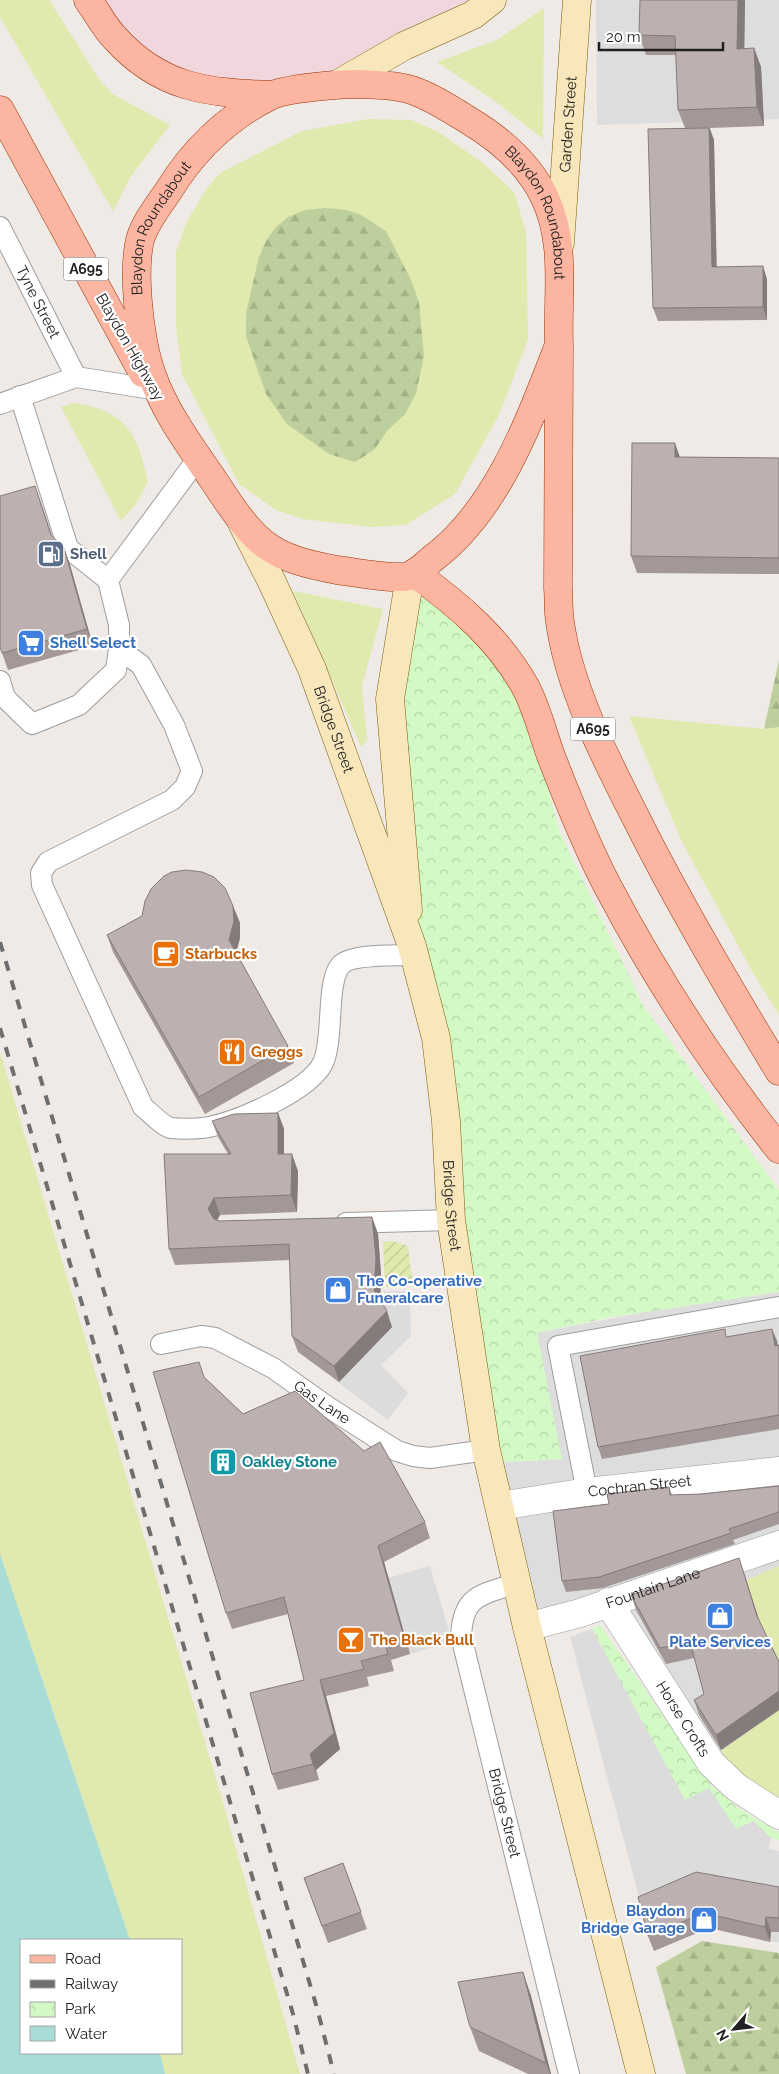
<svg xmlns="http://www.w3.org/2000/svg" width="779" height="2074" viewBox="0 0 779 2074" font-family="Raleway,sans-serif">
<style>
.residential{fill:#dedddd}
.commercial{fill:#f1d6de}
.grass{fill:#e0e9ae}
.forest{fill:url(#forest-firs)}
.park{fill:url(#park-crowns)}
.garden{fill:url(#garden-furrows)}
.parking{fill:#dcdcdc}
.water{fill:#a8ddd7}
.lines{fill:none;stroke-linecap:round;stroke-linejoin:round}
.lane-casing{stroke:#9d9d9d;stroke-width:22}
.street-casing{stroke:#9d9d9d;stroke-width:29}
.secondary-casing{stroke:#785d06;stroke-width:29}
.primary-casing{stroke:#9a3302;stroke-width:29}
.lane{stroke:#fff;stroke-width:20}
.street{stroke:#fff;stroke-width:28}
.secondary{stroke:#f9e7bc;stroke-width:28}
.primary{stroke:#fbb5a1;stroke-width:28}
.rail{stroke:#6e6e6e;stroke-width:4;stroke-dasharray:10 10;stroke-linecap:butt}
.wall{fill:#a39797}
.shaded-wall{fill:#847b7b}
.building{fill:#bdb0b0;stroke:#847b7b}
.labels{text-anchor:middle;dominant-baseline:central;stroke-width:4.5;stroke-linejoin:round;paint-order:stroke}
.shield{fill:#fff;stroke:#636363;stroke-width:1}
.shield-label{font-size:14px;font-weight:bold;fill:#202020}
.street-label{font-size:15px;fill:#202020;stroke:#fff}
.service-label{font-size:15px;font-weight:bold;fill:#4e5e75;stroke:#fff;text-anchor:start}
.shop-label{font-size:15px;font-weight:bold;fill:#366cbe;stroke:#fff;text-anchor:start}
.food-label{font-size:15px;font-weight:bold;fill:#c56008;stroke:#fff;text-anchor:start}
.culture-label{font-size:15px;font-weight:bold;fill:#0d838f;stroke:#fff;text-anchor:start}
</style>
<defs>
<pattern id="forest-firs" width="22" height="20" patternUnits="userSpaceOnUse" patternTransform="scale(1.25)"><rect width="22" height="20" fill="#bdcf9c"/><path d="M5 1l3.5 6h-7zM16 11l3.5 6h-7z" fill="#a2b186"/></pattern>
<pattern id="park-crowns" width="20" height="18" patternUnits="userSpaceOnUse" patternTransform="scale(1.25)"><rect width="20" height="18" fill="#d3f9c5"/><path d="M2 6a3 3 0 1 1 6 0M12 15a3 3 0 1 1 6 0" fill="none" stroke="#b5d5a9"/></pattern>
<pattern id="garden-furrows" width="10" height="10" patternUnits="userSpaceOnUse" patternTransform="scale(1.25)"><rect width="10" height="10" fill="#e0e9ae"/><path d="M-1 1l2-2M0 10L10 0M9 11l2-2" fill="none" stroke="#c0c895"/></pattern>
</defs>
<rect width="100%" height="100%" fill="#f0eae7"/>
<path class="residential" d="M596 0H779V119L597 125Z
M779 1292V1815L736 1787 608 1602 527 1627 490 1463 561 1459 537 1333 645 1312Z"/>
<path class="commercial" d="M91 0H492L338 84 174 82Z"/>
<path class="grass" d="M0 0H49L101 82 114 95 170 125 131 176 113 211 0 17Z
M544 8 543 139 495 101 437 62 497 40Z
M368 119 412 120 440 133 484 164 514 192 526 232 528 339 499 415 455 494 406 525 372 527 303 519 276 510 239 484 182 374 176 326V252L187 221 207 188 220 173 302 131Z
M75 403C127 411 138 435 148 482L136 504 121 521 61 407Z
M293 591 383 609 362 686 367 740 361 747Z
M629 716 764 729 779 727V1015L753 973 681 840Z
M0 1052 219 1789 300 2074H165L160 2053H181V1940H130L0 1554Z
M779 1566V1666L763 1632 744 1581Z
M779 1710V1815L712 1757Z"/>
<path class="forest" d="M325 208 347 210 361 215 386 231 411 280 419 302 424 356 416 394 405 414 387 431 374 450 355 462 329 454 287 424 266 394 246 336V313L259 257 266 241 275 228 288 217 305 210Z
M779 660V727L764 729Z
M702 1941 779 1953V2074H686L656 1967Z"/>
<path class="park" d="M410 572 480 608 506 638 560 833 643 1005 779 1190V1292L607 1318 537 1333 562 1459 490 1463 413 936 390 699Z
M600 1625 712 1786 737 1807 779 1833V1840L771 1838 754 1821 736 1829 685 1801 592 1629Z"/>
<path class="garden" d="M392 1241 408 1246 413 1285 385 1287 383 1242Z"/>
<path class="parking" d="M384 1291H410L411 1336 381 1365 408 1393 388 1420 336 1381 386 1331Z
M430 1566 452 1642 410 1654 388 1578Z
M592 1629 685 1800 709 1788 736 1829 754 1821 771 1838 769 1849 779 1851V1942H770L771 1930 643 1912 570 1637Z"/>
<path class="water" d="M0 1554 130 1940H21V2053H160L165 2074H0Z"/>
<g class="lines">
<g class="lane-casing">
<g id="lane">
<path id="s1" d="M0 227 76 377"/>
<path d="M20 396 68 548 108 580"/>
<path d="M0 404 76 377 152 389"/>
<path d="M119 649 141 665 174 725 192 771 185 787 172 800 48 862 41 873 42 885 143 1107C151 1113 162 1126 171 1128 181 1129 199 1129 209 1127 239 1121 309 1091 323 1063 334 1039 326 984 340 966 350 953 397 956 414 955"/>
<path d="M0 681 5 698 32 724 79 705 116 670 119 649V625L108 580 199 457"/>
<path d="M346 1223 451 1220"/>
<path id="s2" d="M161 1344 201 1336 215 1338 273 1368 328 1407 397 1451 413 1456 430 1458 486 1450"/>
<path d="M587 1492 558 1346 779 1307"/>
<path id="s3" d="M517 1583C482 1595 463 1594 461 1636L569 2074"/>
</g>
</g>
<g class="street-casing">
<g id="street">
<path id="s4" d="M500 1506 587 1492 779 1471"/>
<path id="s5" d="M608 1602 711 1763 736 1787 779 1815"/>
<path id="s6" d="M527 1627 580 1613 779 1545"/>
</g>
</g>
<g class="secondary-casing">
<g id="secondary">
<path d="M338 84 404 46 473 15 492 0"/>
<path id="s7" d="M560 243 577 0"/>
<path id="s8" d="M242 523 271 580 312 669 412 946 436 1038 446 1121 451 1220 486 1450 527 1627 641 2074"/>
<path d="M408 910 390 699 410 576"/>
</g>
</g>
<g class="primary-casing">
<g id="primary">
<path d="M88 0C97 12 104 27 115 38 160 88 207 93 271 95"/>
<path d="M0 110 143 373"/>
<path id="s9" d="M559 345C530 419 498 510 432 559 425 565 417 573 409 576 394 580 353 572 337 570 273 558 258 547 222 493 198 456 167 418 152 375 140 342 132 274 140 240 145 222 159 205 169 190 193 151 227 118 268 97 284 88 341 84 360 84 378 85 400 85 417 92 435 99 452 110 468 120 498 138 528 163 544 196 567 243 557 293 559 345L558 588C559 599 558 611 560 622 569 688 605 757 635 816 679 904 729 988 779 1071"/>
<path d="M414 573C458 604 500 640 526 688 537 709 543 734 551 756 568 800 586 845 608 887 657 980 714 1067 779 1149"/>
</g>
</g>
<use href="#lane" class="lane"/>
<use href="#street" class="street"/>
<use href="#secondary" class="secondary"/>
<use href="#primary" class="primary"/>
<path class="rail" d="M0 942 317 2008 334 2074
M0 1028 293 2014 308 2074"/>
</g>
<path class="wall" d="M745 0 744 49 754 48 761 67 764 126 710 128 714 140 716 267 767 279V320L658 321 653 308 685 128 678 110 676 55H646L639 35Z
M680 457 779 458V574L637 573 631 556Z
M41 503 52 536 64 548 70 565 93 646 8 670 2 653Z
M233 906 240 923V938L236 953 288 1046 294 1063 205 1114 113 952 107 935 142 916Z
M278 1113 284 1129V1154L298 1171 297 1212 220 1215 217 1220 220 1221 372 1217 378 1234 381 1274 380 1300 392 1327 339 1382 298 1352 292 1336 290 1260 175 1265 169 1249 228 1154 218 1137 212 1121Z
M727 1337 777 1341V1345H779V1429L602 1459 598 1447Z
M205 1378 243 1414 425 1522 430 1538 384 1562 410 1654 391 1660 394 1671 367 1677 369 1686 326 1696 340 1749 316 1770 319 1780 278 1790 272 1774 304 1680 288 1614 232 1629 226 1613Z
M779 1486V1524L733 1540 735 1544 603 1588 566 1592 562 1581 609 1504 669 1487 672 1495 701 1494Z
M744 1573 759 1621 779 1662V1710L721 1750 699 1715 694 1700 704 1694 694 1658 666 1664 636 1610 631 1595Z
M343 1863 367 1929 328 1943 304 1878Z
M779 1887V1932H771L770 1942 709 1928 654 1951 648 1936 638 1897Z
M523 1972 531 1996 551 2074H528L479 2051 470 2027Z"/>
<path class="shaded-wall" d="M738 0H745L744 68 737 49Z
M754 48 761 67 764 126 757 107Z
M709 128 714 140 717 279 712 267Z
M763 266 767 279V320L763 307Z
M675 443 681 460 675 457Z
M35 486 41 503 57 552 51 535Z
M64 548 70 565 93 646 87 629Z
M233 906 240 923V938L235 957 229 940Z
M278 1113 284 1129V1171L278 1154Z
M292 1154 298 1171 297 1212 291 1195Z
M214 1198 220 1215 214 1225 208 1209Z
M372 1217 378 1234 381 1274 380 1307 374 1290Z
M387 1311 392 1327 339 1382 334 1366Z
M772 1329 777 1341 779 1357 775 1346Z
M378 1546 384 1562 410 1654 404 1637Z
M739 1558 744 1573 763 1632 757 1616Z
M320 1680 326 1696 340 1749 316 1770 319 1780 313 1764 310 1754Z
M779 1691V1710L721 1750 716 1735Z
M766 1917 771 1932 770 1942 765 1927Z
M523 1972 531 1996 551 2074H550L546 2063Z"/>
<path class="building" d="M640 0H738L737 49 754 48 757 107 678 110 675 36 639 35Z
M709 128 712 267 763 266V307L653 308 648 129Z
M632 443H675V457L779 458V558L631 556Z
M35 486 51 535 64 548 87 629 2 653 0 647V496Z
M186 870 202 872 214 877 225 888 233 906 234 921 229 940 288 1046 199 1097 107 935 142 916 145 901 151 889 164 876 172 872Z
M278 1113V1154H292L291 1195 214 1198 208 1209 214 1219 220 1221 372 1217 376 1258 374 1290 387 1311 334 1366 292 1336 289 1244 169 1249 164 1154H231L212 1121 234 1114Z
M725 1329 726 1337 772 1329 775 1346 779 1345V1415L598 1447 580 1356Z
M199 1362 204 1377 243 1414 295 1391 364 1451 380 1442 425 1522 378 1546 404 1637 385 1644 388 1654 361 1661 364 1669 320 1680 334 1733 310 1754 313 1764 272 1774 250 1693 304 1680 284 1597 226 1613 153 1372Z
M779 1486V1512L729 1529 731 1533 599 1577 562 1581 553 1511 609 1504 607 1494 669 1487 670 1495 701 1494Z
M739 1558 757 1616 779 1662V1691L716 1735 694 1700 704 1694 690 1642 660 1648 631 1595Z
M343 1863 361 1912 322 1926 304 1878Z
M696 1872 779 1887V1918L766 1917 765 1927 704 1913 648 1936 638 1897Z
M523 1972 546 2063 470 2027 458 1982Z"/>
<defs>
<g id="fuel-square" transform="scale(1.4375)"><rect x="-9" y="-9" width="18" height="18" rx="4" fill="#5c6f8a" stroke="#fff"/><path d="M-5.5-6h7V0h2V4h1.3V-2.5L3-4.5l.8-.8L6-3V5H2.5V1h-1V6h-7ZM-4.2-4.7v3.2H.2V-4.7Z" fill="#fff"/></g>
<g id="supermarket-square" transform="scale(1.4375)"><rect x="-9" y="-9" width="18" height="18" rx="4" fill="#3f7fe0" stroke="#fff"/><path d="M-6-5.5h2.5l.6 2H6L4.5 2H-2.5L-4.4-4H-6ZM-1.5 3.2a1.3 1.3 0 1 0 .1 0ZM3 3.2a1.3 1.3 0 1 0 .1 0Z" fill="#fff"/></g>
<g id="cafe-square" transform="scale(1.4375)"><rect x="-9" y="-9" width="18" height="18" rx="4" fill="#e8710a" stroke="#fff"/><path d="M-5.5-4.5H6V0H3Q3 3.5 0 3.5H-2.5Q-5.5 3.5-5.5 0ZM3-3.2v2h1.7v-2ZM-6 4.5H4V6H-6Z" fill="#fff"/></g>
<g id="restaurant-square" transform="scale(1.4375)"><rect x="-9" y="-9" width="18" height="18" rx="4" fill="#e8710a" stroke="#fff"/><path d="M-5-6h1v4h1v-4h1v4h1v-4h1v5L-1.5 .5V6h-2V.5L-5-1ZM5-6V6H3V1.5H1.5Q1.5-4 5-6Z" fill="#fff"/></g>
<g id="shop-square" transform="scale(1.4375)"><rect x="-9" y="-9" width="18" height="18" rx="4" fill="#3f7fe0" stroke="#fff"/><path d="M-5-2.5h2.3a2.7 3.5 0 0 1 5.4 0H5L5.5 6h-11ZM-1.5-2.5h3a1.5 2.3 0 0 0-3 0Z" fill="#fff"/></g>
<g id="building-square" transform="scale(1.4375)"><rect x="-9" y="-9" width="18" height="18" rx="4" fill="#0f9aa8" stroke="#fff"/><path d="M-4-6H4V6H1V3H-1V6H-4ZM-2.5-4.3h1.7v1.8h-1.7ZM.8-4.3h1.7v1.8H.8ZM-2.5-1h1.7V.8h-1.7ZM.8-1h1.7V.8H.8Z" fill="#fff"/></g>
<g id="bar-square" transform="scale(1.4375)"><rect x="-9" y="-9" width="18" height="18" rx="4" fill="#e8710a" stroke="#fff"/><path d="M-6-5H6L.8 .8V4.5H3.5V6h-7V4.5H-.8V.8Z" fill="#fff"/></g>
</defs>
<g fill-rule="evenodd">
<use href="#fuel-square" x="51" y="554"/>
<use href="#supermarket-square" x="31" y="643"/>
<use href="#cafe-square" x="166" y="954"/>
<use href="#restaurant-square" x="232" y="1052"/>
<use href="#shop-square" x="338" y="1290"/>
<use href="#building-square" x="223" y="1462"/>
<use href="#shop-square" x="720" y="1616"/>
<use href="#bar-square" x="351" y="1640"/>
<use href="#shop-square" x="704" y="1920"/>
</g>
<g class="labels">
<g class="shield">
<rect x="63.5" y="257.5" width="45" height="23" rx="4"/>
<rect x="570.5" y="717.5" width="45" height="23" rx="4"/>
</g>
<g class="shield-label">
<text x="86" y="269">A695</text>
<text x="593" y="729">A695</text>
</g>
<g class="street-label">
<text stroke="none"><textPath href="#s7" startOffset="119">Garden Street</textPath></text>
<text stroke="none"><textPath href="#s9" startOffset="1299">Blaydon Roundabout</textPath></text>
<text stroke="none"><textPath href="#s9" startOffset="790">Blaydon Roundabout</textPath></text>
<text stroke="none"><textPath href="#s1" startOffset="84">Tyne Street</textPath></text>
<text transform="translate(130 347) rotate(60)">Blaydon Highway</text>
<text stroke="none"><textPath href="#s8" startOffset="226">Bridge Street</textPath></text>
<text stroke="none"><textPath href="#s8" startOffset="720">Bridge Street</textPath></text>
<text stroke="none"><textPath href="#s2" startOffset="180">Gas Lane</textPath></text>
<text stroke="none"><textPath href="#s4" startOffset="141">Cochran Street</textPath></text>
<text stroke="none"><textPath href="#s6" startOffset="132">Fountain Lane</textPath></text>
<text stroke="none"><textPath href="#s5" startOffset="139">Horse Crofts</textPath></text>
<text stroke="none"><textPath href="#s3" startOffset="268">Bridge Street</textPath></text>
</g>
<g class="service-label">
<text x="70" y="554">Shell</text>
</g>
<g class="shop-label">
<text x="50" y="643">Shell Select</text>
<text x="357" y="1281">The Co-operative<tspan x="357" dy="17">Funeralcare</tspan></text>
<text x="720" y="1642" text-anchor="middle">Plate Services</text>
<text x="685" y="1911" text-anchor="end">Blaydon<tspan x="685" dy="17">Bridge Garage</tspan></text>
</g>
<g class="food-label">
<text x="185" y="954">Starbucks</text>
<text x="251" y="1052">Greggs</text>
<text x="370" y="1640">The Black Bull</text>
</g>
<g class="culture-label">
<text x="242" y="1462">Oakley Stone</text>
</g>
</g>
<rect x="20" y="1939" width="162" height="115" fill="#ffffff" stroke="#a6a6a6"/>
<rect x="30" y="1955" width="25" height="8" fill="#fbb5a1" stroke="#a6a6a6"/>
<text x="65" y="1964" font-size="15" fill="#202020">Road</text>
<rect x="30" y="1980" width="25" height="8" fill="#6e6e6e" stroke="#a6a6a6"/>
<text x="65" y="1989" font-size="15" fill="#202020">Railway</text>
<rect x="30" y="2002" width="25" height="15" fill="url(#park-crowns)" stroke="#a6a6a6"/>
<text x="65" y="2014" font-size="15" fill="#202020">Park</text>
<rect x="30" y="2026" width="25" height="15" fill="#a8ddd7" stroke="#a6a6a6"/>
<text x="65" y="2039" font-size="15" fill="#202020">Water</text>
<g transform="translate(734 2029) rotate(242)" stroke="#ffffff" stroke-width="4" paint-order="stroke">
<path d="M0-4L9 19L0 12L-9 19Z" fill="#202020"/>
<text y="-8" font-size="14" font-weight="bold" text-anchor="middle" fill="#202020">N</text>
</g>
<path d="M599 42v8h124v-8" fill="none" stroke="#202020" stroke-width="2.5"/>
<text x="606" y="42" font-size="15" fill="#202020" stroke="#ffffff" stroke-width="4" paint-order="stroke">20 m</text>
</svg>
